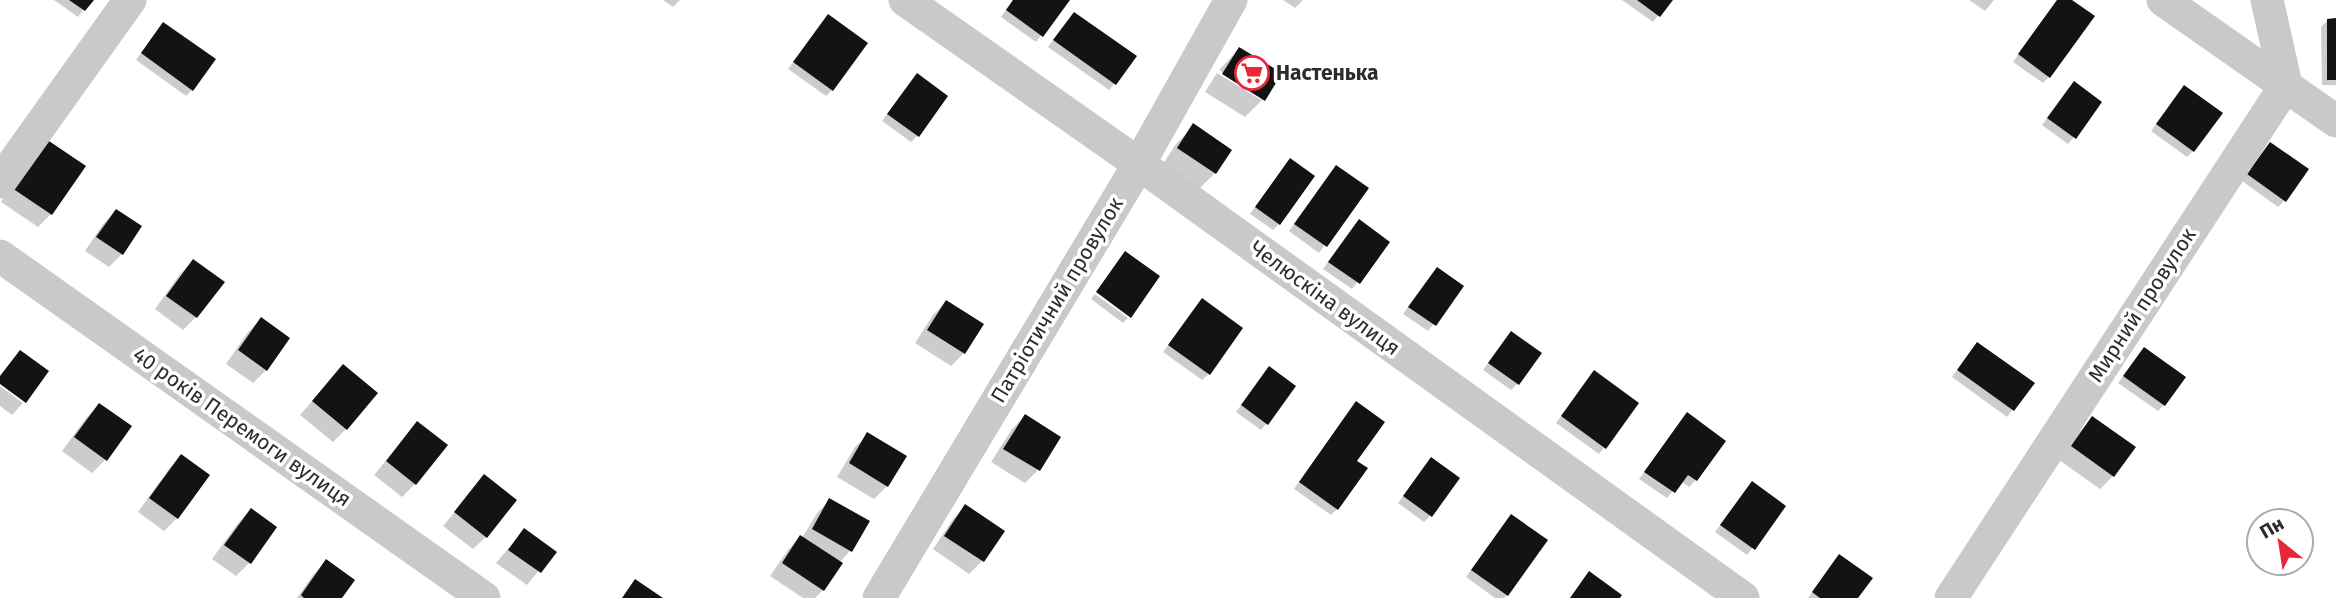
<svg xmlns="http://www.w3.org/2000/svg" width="2336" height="598" viewBox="0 0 2336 598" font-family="'Fira Sans',sans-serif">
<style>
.shadow{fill:#0003}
.building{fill:#131313}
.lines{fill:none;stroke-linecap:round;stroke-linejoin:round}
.minor{stroke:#c9c9c9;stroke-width:33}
.labels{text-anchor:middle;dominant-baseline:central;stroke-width:7;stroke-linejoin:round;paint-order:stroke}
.poi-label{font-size:21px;font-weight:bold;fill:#2c2c2c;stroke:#fff;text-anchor:start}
.street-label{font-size:21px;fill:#2c2c2c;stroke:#fff}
</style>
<rect width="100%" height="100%" fill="#fff"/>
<path class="shadow" d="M54 0H91L78 17Z
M663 0H680L673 7Z
M1013 0H1068L1036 42 1001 17Z
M1283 0H1303L1295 8Z
M1622 0H1670L1653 22Z
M1969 0H1994L1985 11Z
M2057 0H2069L2049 77 2043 83 2013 62Z
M828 16 832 90 826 96 788 69Z
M1068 20 1115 83 1109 90 1048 47Z
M2328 20H2336V85H2322L2321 27Z
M157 31 192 90 186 96 136 60Z
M1239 49 1263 99 1245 117 1205 92 1217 73 1261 100V96L1219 70Z
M911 82 917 136 911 142 882 121Z
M2184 87 2193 151 2187 157 2151 131Z
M2068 90 2074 137 2068 144 2042 125Z
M1194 126 1230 150 1215 173 1197 191 1161 167 1176 144Z
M2264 150 2284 201 2278 207 2242 181Z
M33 154 51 214 38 227 1 202Z
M1290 160 1279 224 1273 230 1250 214Z
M1330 174 1366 189 1319 253 1289 231Z
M116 211 122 254 109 267 85 251 103 224Z
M1353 228 1387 242 1352 289 1323 269Z
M193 261 196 317 183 330 155 309 180 274Z
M1431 276 1462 287 1428 331 1403 314Z
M1095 294 1128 318 1123 323 1091 299Z
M1202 300 1209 374 1202 380 1163 352Z
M946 302 964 353 951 366 915 343 933 315Z
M261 319 266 370 253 383 226 364 248 332Z
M1505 340 1517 384 1511 390 1483 370Z
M2144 349 2164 405 2158 411 2118 383Z
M1971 351 2032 384 2007 417 1952 377Z
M343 366 346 429 333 442 300 415Z
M1269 368 1267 423 1261 430 1236 412Z
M1594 372 1605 447 1599 454 1556 423Z
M0 386 23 403 12 415 0 406Z
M99 405 105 460 92 473 62 451 86 418Z
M1350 410 1354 461 1337 509 1331 515 1294 489Z
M1025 416 1059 437 1038 470 1025 483 991 462 1012 429Z
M2093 419 2113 476 2100 489 2059 460 2080 431Z
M1681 421 1724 441 1696 480 1689 487 1681 481 1667 498 1639 479Z
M417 423 415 484 402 497 374 475Z
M868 435 887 486 874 499 837 477 855 447Z
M181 456 177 518 164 531 138 512 169 469Z
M1431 459 1430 516 1424 522 1398 503Z
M484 477 486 537 473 549 443 526Z
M1752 483 1784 506 1747 555 1715 532Z
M830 500 850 551 839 563 823 590 815 598H803L770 576 788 550 800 537 802 538 817 513Z
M966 506 1002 531 982 561 969 574 933 549 953 519Z
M251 510 275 527 249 563 236 576 212 559 238 523Z
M1505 523 1545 541 1507 595 1504 598H1495L1466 577Z
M524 530 554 552 527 585 496 563Z
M326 562 340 598H297L313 575Z
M1833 563 1856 598H1808Z"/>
<path class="building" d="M69 0H94L85 11Z
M1013 0H1070L1043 37 1006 10Z
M1637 0H1673L1660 17Z
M2057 0H2072L2095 16 2050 78 2018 54Z
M1074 12 1137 56 1116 85 1053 40Z
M828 14 868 43 833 91 793 62Z
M2336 18V80H2327V19Z
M163 22 216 59 193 91 141 53Z
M1239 47 1282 73 1265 101 1222 74Z
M917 73 948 96 919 137 887 114Z
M2074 81 2102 102 2076 139 2047 118Z
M2184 85 2223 113 2194 152 2156 124Z
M1193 123 1232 150 1216 174 1177 148Z
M46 139 86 166 52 215 12 188Z
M2270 142 2309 169 2286 202 2247 174Z
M1290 158 1315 176 1280 225 1255 207Z
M1336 165 1369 188 1327 247 1294 224Z
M116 209 142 226 123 255 96 237Z
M1359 219 1390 242 1360 284 1328 262Z
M1125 251 1160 276 1131 318 1096 292Z
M193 259 225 282 197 318 166 296Z
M1437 267 1464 286 1436 326 1408 307Z
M1202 298 1243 328 1210 375 1168 345Z
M946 300 984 324 965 354 927 330Z
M261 317 290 338 267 371 238 350Z
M1511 331 1542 353 1519 385 1488 363Z
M1977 342 2035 383 2014 411 1957 370Z
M2144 347 2186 377 2165 406 2123 376Z
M20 350 49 371 26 403 0 384V376Z
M343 364 378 393 347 430 312 401Z
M1269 366 1296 386 1268 425 1241 405Z
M1594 370 1639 403 1606 449 1561 416Z
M1356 401 1385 422 1357 461 1368 468 1338 510 1299 482Z
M99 403 132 426 107 461 74 437Z
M1687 412 1726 441 1697 481 1688 475 1675 493 1644 472Z
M1025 414 1061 437 1040 471 1003 449Z
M2092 416 2136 447 2114 477 2071 446Z
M417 421 448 445 416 485 386 461Z
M867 432 907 456 888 487 849 463Z
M181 454 210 475 178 519 149 498Z
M1431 457 1460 478 1432 517 1403 496Z
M484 474 517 500 487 538 454 512Z
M1752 481 1786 506 1755 550 1720 525Z
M829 498 870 521 852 552 812 529Z
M965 504 1005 531 984 562 944 536Z
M251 508 277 527 251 564 224 545Z
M1511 514 1548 540 1508 596 1471 570Z
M524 528 557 552 541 573 508 550Z
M800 535 843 563 824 591 782 563Z
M1839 554 1873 578 1858 598H1820L1812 592Z
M326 559 355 580 342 598H304L301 595Z
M1589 571 1622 595 1620 598H1570Z
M635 579 663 598H622Z"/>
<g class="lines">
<path class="minor" d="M905 0 1139 164 1743 598
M2163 0 2336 121
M0 182 130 0
M0 256 484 598
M879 598 1139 164 1231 0
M1951 598 2286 85 2267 0"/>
</g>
<defs>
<g id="supermarket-ring" transform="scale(1.75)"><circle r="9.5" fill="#fff" stroke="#ea2738" stroke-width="1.5"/><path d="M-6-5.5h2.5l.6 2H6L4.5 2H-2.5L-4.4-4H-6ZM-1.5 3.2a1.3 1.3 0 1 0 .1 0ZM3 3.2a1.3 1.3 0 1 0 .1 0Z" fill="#ea2738"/></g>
</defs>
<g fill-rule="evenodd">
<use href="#supermarket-ring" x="1252" y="73"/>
</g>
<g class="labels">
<g class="poi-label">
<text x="1276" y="73">Настенька</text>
</g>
<g class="street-label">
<text transform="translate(1325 298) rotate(36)">Челюскіна вулиця</text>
<text transform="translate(1057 300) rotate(-59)">Патріотичний провулок</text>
<text transform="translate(2142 305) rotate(-57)">Мирний провулок</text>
<text transform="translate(242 427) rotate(35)">40 років Перемоги вулиця</text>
</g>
</g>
<g transform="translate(2280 542) rotate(330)"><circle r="33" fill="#ffffff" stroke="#ababab" stroke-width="2"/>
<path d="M0-5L12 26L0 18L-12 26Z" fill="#ea2738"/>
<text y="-10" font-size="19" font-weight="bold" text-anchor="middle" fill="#2c2c2c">Пн</text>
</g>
</svg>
